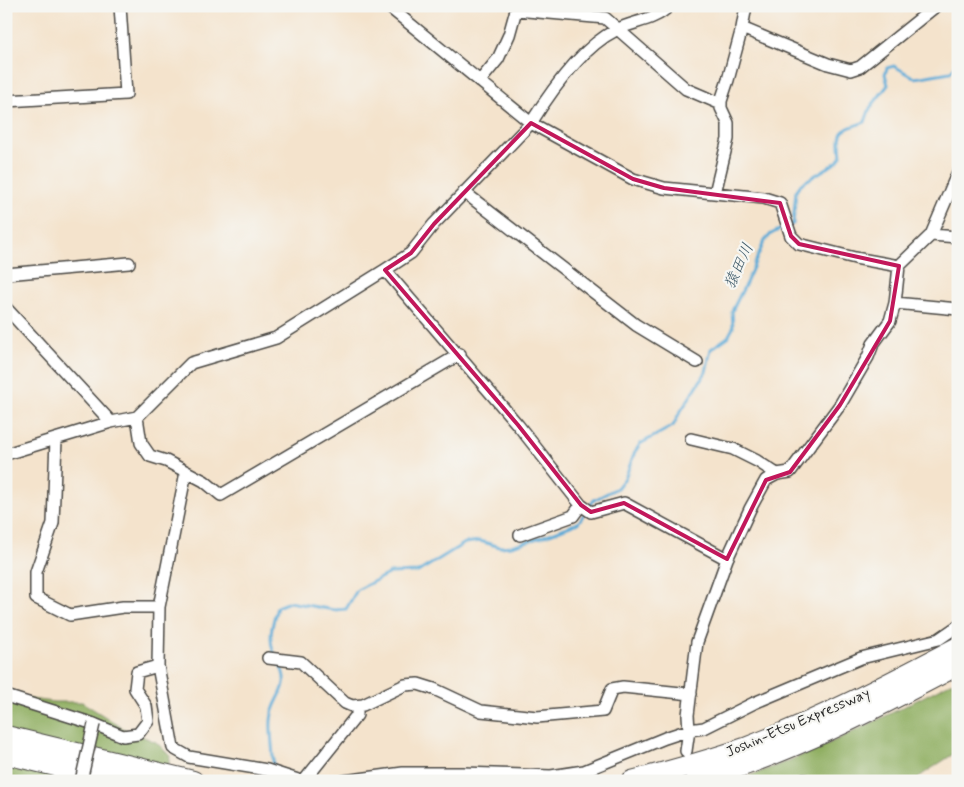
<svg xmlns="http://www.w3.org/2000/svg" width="964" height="787" viewBox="0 0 964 787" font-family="Mynerve,'Klee One',sans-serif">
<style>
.forest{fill:#90af62;stroke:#5e6d46}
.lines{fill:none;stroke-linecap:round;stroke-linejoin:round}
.stream{stroke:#5dabd7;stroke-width:3}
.minor-casing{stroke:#494743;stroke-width:14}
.motorway-casing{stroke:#494743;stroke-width:22}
.minor{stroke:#fff;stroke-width:11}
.motorway{stroke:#fff;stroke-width:20}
.minor-bridge-casing{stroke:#494743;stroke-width:14;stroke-linecap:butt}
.minor-bridge{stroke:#fff;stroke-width:11}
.marked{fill:none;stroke:#c2185b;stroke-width:4;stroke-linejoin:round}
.labels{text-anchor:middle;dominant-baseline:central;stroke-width:4.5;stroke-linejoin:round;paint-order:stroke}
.street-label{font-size:15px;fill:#2b2b2b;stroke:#f6f6f2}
.water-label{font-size:16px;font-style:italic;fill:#3c5867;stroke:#f6f6f2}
</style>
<rect width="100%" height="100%" fill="#f6f6f2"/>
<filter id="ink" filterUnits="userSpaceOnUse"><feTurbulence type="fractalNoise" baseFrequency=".02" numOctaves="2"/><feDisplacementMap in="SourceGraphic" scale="10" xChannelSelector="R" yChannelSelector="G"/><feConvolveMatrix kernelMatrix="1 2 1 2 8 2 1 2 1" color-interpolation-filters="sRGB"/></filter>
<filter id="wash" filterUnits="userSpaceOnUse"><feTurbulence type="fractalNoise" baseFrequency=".0096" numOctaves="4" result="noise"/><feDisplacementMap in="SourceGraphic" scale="20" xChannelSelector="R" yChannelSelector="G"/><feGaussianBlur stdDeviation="1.12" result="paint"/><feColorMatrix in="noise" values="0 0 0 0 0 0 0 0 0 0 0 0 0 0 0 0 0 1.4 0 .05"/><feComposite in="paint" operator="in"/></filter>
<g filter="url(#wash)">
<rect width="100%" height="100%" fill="#f4e3cc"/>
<path class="forest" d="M958 679V751L923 774 916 781H734C812 756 885 716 958 679Z
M6 696 54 702H82L126 730 156 742 170 756 166 781H6Z"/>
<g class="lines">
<path class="stream" d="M791 225 793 224 796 191 801 184 837 162 841 156C838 129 840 131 865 122L870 108 888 85 885 74 887 68 894 66 915 78 950 72 958 63
M275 655C267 640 273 622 277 607L289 602 334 610 346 609 357 590 390 573 418 572 465 543 480 541 500 547 511 546 542 537 578 523 594 500 617 488 625 478 635 452 640 444 673 426 679 414 706 372 711 349 728 337 733 328 732 311 747 281 764 242 771 234 785 227
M273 768C274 752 270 737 271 721 272 696 294 691 279 663"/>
</g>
</g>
<g filter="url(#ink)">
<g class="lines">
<g class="minor-casing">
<path id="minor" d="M388 6 531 123 633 179 664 188 764 198 780 203 791 236 799 244 855 258 899 266
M742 28 828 64 851 70 860 67 936 6
M480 81 498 59 509 35 516 10 605 18 686 89 721 104
M6 101 126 94 120 6
M464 192 636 325 697 362
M715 193 728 139V123L721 108V101L728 80 742 28 746 6
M931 235 958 237
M385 270 518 425 581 505 591 512 624 503 727 559
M6 274 129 263
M895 303 958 309
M6 308 111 422
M137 417 141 443 150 456 166 461 204 481 221 495 460 354
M56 439 53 523 36 572V598L70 615 123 607H159
M691 439 733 449 757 461 777 474
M6 454 111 422 137 417 191 363 276 338 385 270 411 253 434 224 531 123C551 91 582 47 616 30 634 21 654 21 669 6
M186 472 159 607 158 666 173 748 189 757 267 770 301 781
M520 535 573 516 581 505
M268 658 301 662 345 703 352 706 363 705 405 685 418 684 434 689 481 711 537 717 603 711 612 689 623 687 691 694
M6 696 94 724 123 736 138 734 148 721 146 706 135 689 137 672 158 666
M686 751 689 730 688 715 697 642 727 559 750 509 766 480 777 474 790 472 840 405 868 357 873 344 890 321 895 303 899 266 931 235 958 172
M304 781 357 715V706
M344 781 403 773H463L551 776 584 771 665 738 689 730 704 728 754 703 861 658 939 639 958 626
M801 781 804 780"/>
</g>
<g class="motorway-casing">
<path id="motorway" d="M6 736 193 781
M6 754 118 781
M632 781C670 771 708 761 745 748 819 720 888 684 958 647
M696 781C789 754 873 710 958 665"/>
</g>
<use href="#minor" class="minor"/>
<use href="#motorway" class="motorway"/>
<g class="minor-bridge-casing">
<path id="minor-bridge" d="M81 781 94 724"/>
</g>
<use href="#minor-bridge" class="minor-bridge"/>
</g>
</g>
<path class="marked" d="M531 123 633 179 664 188 780 203 791 236 799 244 899 266 890 321 840 405 790 472 766 480 727 559 624 503 591 512 581 505 518 425 385 270 411 253 434 224Z"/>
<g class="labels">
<g class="street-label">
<text transform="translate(798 723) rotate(-23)">Joshin-Etsu Expressway</text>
</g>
<g class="water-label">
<text transform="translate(739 266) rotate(-65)">猿田川</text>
</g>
</g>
<rect width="964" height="787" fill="none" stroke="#f6f6f2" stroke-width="25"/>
</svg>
